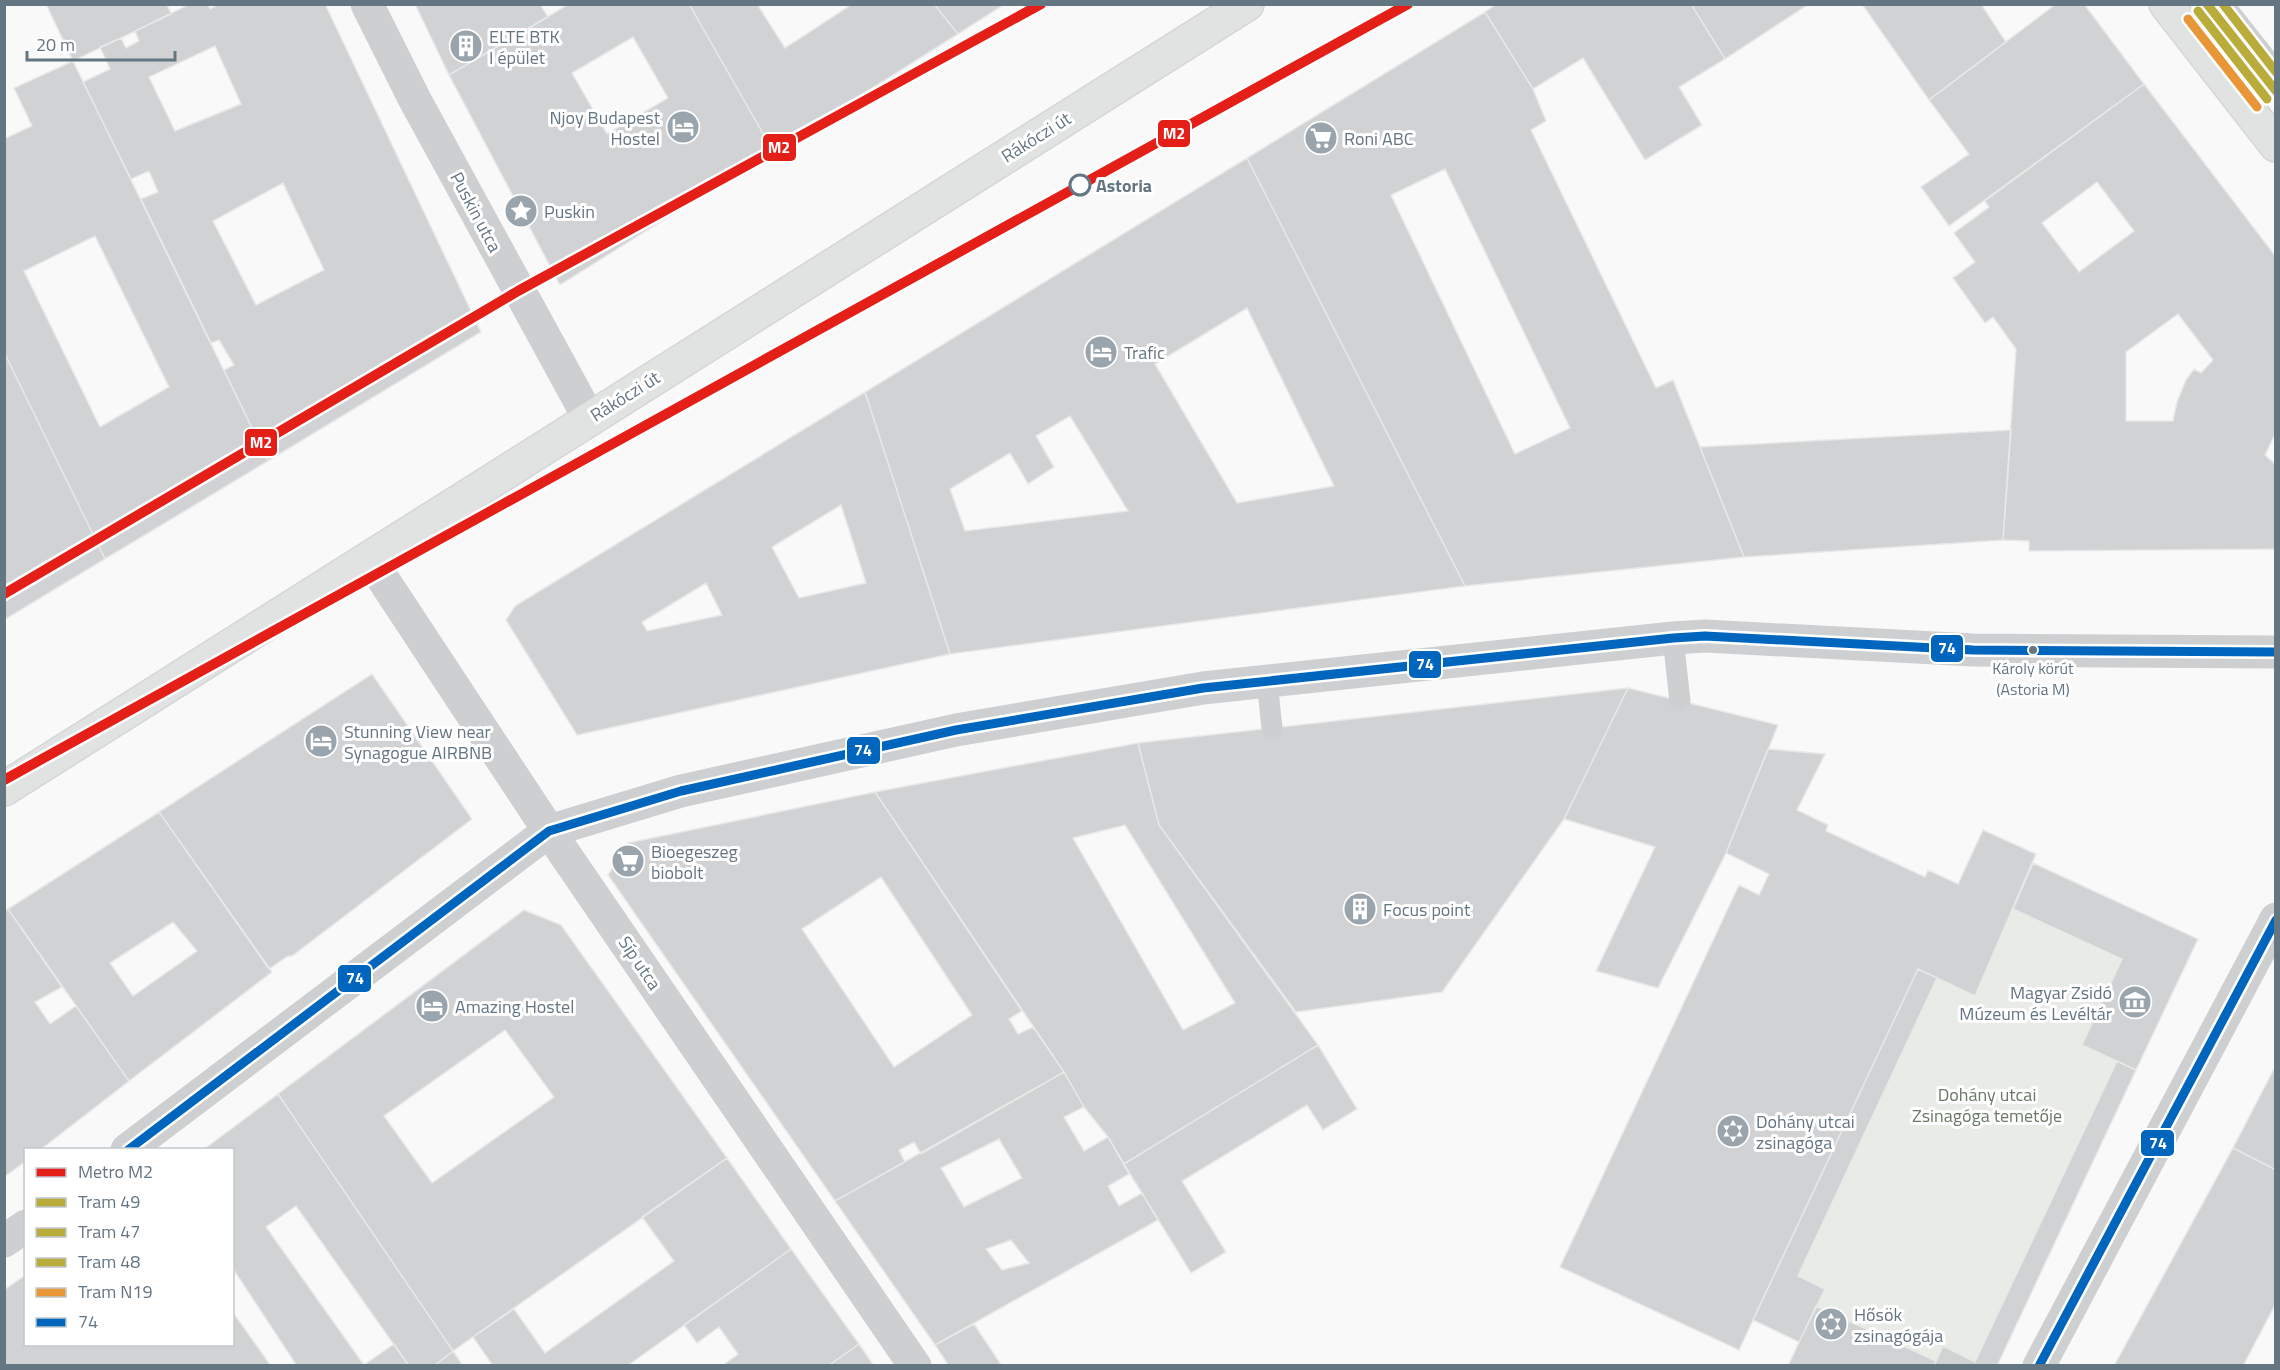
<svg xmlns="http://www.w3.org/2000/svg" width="2280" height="1370" viewBox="0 0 2280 1370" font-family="'Titillium Web',sans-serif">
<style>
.green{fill:#e8ebe6}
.building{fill:#d0d2d3;stroke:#e8e8e8;stroke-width:1.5;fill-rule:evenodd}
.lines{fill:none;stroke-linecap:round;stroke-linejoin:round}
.secondary-casing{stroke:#d5d6d7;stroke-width:36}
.primary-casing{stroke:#d5d6d7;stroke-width:36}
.service{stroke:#cecfd0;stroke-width:21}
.minor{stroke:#cecfd0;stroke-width:33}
.tertiary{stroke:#cecfd0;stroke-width:33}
.secondary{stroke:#e1e2e2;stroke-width:33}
.primary{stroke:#e1e2e2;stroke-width:33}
.bus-1-casing{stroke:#fff;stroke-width:14}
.bus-1{stroke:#0065bd;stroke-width:9}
.tram-1-casing{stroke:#fff;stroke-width:14}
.tram-2-casing{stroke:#fff;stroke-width:14}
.tram-3-casing{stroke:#fff;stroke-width:14}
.tram-4-casing{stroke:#fff;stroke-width:14}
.tram-1{stroke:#baac3b;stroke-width:9}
.tram-2{stroke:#baac3b;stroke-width:9}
.tram-3{stroke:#baac3b;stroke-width:9}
.tram-4{stroke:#e89637;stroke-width:9}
.metro-1-casing{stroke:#fff;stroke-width:15}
.metro-1{stroke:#e41f18;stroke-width:10}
.stop-dot{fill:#fff;stroke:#657683;stroke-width:3}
.bus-dot{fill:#657683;stroke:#fff;stroke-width:2}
.labels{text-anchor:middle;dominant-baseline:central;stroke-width:6;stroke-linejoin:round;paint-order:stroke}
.bus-label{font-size:16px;fill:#657683;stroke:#fff}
.poi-label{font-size:18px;fill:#657683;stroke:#fff;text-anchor:start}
.street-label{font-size:18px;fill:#657683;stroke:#fff}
.stop-label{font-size:18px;font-weight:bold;fill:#657683;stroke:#fff;text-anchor:start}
.park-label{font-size:18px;fill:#687a64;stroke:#fff}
.line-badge{stroke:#fff;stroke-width:2}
.badge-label{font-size:16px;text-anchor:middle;font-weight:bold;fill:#fff}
</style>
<rect width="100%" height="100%" fill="#f9f9f9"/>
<path class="green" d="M2013 909 2122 959 2082 1045 2117 1061 1975 1362 1943 1347 1936 1361 1816 1306 1825 1289 1798 1276 1937 978 1975 995Z"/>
<path class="building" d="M46 4H167L171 14 73 61Z
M190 4H208L210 9 220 4H325L481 332 268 461 224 370 234 365 219 340 211 343 141 199 158 192 149 171 131 179 83 82 110 69 100 47 121 38 126 48 139 41 135 31ZM215 46 241 104 175 131 149 77ZM283 183 324 270 256 305 213 221Z
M415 4H540L548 17 449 75Z
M569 4H689L773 151 560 285 449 75ZM633 37 668 98 607 134 572 73Z
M689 4H757L785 48 848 7 846 4H934L958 34 773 151Z
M934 4H1005L958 34Z
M1497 4H1691L1725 59 1679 87 1702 125 1645 160 1583 58 1533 89 1485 12Z
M1691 4H1809L1725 59Z
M1862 4H1981L2006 42 1929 100Z
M2056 4H2084L2144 84 1949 226 1921 187 1969 154 1929 100Z
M1485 12 1533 89 1546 121 1531 130 1656 388 1673 380 1744 557 1465 586 1247 158ZM1445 169 1570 428 1515 454 1391 195Z
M73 61 268 461 105 559 4 352V139L32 126 14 88ZM95 236 169 387 100 427 24 271Z
M2144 84 2276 257V432L2265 455 2276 465V549L2029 551V541L2003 540 2016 349 1993 317 1985 323 1953 278 1975 262 1954 233 1989 207 1985 201ZM2097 182 2134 231 2079 272 2042 223ZM2178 314 2213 360 2201 373 2194 369 2186 380 2177 402 2173 421H2126V352Z
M1247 158 1465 586 950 654 865 392ZM1247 308 1334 486 1237 503 1155 364ZM1070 416 1128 511 965 531 950 489 1010 453 1028 484 1054 467 1036 436Z
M4 352 105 559 4 620Z
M865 392 950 654 577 735 506 620 515 606ZM841 505 866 583 799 598 772 547ZM706 583 722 615 647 631 642 622Z
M2011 430 2003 540 1744 557 1700 447Z
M372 674 472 819 292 956H288L269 969 159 812Z
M1628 688 1778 725 1726 853 1658 988 1596 971 1655 847 1564 819Z
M1628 688 1564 819 1442 992 1296 1012 1159 825 1138 743Z
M1138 743 1159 825 1318 1045 1124 1164 1108 1137 1084 1107 1064 1072 875 792ZM1125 825 1235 1003 1183 1030 1073 838Z
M1768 749 1825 754 1797 810 1828 825 1826 831 1925 877 1928 870 1958 884 1983 830 2036 854 1975 996 1918 969 1739 1350 1560 1267 1739 885 1759 895 1769 874 1726 853Z
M875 792 1022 1011 1009 1019 1018 1034 1033 1027 1064 1072 921 1154 914 1142 899 1150 905 1162 835 1201 608 875 628 843ZM881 877 972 1015 894 1067 802 929Z
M159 812 272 972 129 1081 8 909ZM173 922 197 951 133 996 110 963Z
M2033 863 2198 939 2136 1070 2082 1045 2122 959 2013 909Z
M8 909 62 987 35 1002 50 1024 76 1006 129 1081 40 1150H26V1161L4 1177V911Z
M524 910 561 925 727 1158 453 1351 278 1094ZM505 1030 554 1097 432 1183 384 1116Z
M1918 969 1937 978 1798 1276 1825 1289 1799 1342 1753 1320Z
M1318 1045 1357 1109 1323 1130 1307 1105 1182 1181 1226 1252 1191 1273 1124 1164Z
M2117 1061 2136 1070 1997 1366H1934L1943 1346 1975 1362Z
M2276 1065V1170L2233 1148Z
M1064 1072 1084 1107 1064 1117 1084 1151 1108 1137 1129 1174 1108 1186 1119 1206 1142 1193 1158 1220 935 1345 835 1201ZM999 1139 1022 1178 964 1207 941 1168ZM1011 1240 1029 1263 1002 1270 986 1249Z
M278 1094 453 1351 434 1366H409L296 1206 266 1227 364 1365 297 1366 232 1267V1150H203Z
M2233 1148 2276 1170V1303L2243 1366H2114Z
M727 1158 791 1249 627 1366H493L473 1337 514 1309 545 1353 674 1261 642 1217Z
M791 1249 859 1344 828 1366H722L738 1354 719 1327 697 1343 684 1325Z
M26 1275V1344H232V1311L271 1366H4V1290Z
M1816 1306 1936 1361 1934 1366H1788Z
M974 1324 1002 1366H949L935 1345Z
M394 1344 409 1366H364V1365Z
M859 1344 874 1366H828Z
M453 1351 463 1366H434Z"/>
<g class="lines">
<g class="secondary-casing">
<path id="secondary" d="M2166 4 2276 145"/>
</g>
<g class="primary-casing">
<path id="primary" d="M4 789 1247 4"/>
</g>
<path class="service" d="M2223 4 2276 71
M1673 638 1680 701
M1267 681 1272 728"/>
<path class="minor" d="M367 4 415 100 589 418
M127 1150 549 831 915 1366
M4 1241 26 1226
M2039 1366 2276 919"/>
<path class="tertiary" d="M369 558 549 831 681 791 956 730 1203 688 1673 638 1705 636 1973 650 2276 652"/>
<use href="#secondary" class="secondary"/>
<use href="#primary" class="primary"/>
<g class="bus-1-casing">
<path id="bus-1" d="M128 1150 549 831 681 791 956 730 1203 688 1673 638 1705 636 1973 650 2276 652
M2039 1366 2276 920"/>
</g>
<use href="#bus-1" class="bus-1"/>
<g class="tram-1-casing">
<path id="tram-1" d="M2207 4 2276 91"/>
</g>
<g class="tram-2-casing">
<path id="tram-2" d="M2198 11 2267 99"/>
</g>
<g class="tram-3-casing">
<path id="tram-3" d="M2223 4 2276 72"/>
</g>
<g class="tram-4-casing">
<path id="tram-4" d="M2188 19 2257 107"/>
</g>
<use href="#tram-1" class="tram-1"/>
<use href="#tram-2" class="tram-2"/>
<use href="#tram-3" class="tram-3"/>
<use href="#tram-4" class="tram-4"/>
<g class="metro-1-casing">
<path id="metro-1" d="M4 594 518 291 1041 4
M4 780 1408 4"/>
</g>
<use href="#metro-1" class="metro-1"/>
</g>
<defs>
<g id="building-disc" transform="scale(1.725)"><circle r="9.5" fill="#99a4ac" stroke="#fff"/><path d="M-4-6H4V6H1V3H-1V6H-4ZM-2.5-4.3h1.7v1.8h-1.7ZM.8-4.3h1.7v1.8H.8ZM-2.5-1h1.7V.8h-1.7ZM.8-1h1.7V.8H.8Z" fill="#fff"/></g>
<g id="hotel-disc" transform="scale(1.725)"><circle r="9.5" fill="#99a4ac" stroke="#fff"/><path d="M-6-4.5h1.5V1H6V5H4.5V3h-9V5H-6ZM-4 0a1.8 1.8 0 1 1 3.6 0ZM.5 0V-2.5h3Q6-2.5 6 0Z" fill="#fff"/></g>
<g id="supermarket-disc" transform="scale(1.725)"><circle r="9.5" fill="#99a4ac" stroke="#fff"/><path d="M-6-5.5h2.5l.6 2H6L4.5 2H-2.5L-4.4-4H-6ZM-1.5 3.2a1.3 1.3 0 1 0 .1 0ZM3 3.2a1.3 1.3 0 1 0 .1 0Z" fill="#fff"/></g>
<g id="sight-disc" transform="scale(1.725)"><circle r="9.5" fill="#99a4ac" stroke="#fff"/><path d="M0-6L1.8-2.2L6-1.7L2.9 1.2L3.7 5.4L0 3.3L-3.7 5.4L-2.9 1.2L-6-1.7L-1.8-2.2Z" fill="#fff"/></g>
<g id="museum-disc" transform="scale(1.725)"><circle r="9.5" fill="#99a4ac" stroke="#fff"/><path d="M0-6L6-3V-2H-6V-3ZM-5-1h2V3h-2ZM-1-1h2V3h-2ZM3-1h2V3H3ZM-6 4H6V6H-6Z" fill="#fff"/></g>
<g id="synagogue-disc" transform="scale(1.725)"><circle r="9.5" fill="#99a4ac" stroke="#fff"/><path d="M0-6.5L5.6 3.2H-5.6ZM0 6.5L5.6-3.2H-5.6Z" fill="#fff"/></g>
</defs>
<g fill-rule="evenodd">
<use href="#building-disc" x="466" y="46"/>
<use href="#hotel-disc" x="683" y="127"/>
<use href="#supermarket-disc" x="1321" y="138"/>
<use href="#sight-disc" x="521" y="211"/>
<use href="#hotel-disc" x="1101" y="352"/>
<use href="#hotel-disc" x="321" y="741"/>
<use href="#supermarket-disc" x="628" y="861"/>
<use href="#building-disc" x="1360" y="909"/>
<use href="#museum-disc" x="2135" y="1002"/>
<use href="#hotel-disc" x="432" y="1006"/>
<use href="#synagogue-disc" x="1733" y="1131"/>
<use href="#synagogue-disc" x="1831" y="1324"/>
</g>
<circle class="stop-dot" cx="1080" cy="185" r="10"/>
<circle class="bus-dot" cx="2033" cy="650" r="5"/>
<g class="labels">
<g class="bus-label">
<text x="2033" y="668">Károly körút<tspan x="2033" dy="21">(Astoria M)</tspan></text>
</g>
<g class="poi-label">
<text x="489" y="36">ELTE BTK<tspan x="489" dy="21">I épület</tspan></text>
<text x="660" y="117" text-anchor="end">Njoy Budapest<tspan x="660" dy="21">Hostel</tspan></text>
<text x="1344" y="138">Roni ABC</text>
<text x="544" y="211">Puskin</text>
<text x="1124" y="352">Trafic</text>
<text x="344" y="731">Stunning View near<tspan x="344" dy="21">Synagogue AIRBNB</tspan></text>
<text x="651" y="851">Bioegeszeg<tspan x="651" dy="21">biobolt</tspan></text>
<text x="1383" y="909">Focus point</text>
<text x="2112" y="992" text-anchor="end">Magyar Zsidó<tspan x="2112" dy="21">Múzeum és Levéltár</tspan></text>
<text x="455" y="1006">Amazing Hostel</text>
<text x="1756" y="1121">Dohány utcai<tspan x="1756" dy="21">zsinagóga</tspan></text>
<text x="1854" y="1314">Hősök<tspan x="1854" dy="21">zsinagógája</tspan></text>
</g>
<g class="street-label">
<text transform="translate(1036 137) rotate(-32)">Rákóczi út</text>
<text transform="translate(476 212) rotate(62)">Puskin utca</text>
<text transform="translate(625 396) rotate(-32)">Rákóczi út</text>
<text transform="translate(640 963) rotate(56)">Síp utca</text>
</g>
<g class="stop-label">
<text x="1096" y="185">Astoria</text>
</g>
<g class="park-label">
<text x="1987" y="1094">Dohány utcai<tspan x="1987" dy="21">Zsinagóga temetője</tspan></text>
</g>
</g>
<g class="line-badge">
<rect x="1157" y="119" width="34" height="29" rx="6" fill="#e41f18"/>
<rect x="762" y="133" width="35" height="29" rx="6" fill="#e41f18"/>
<rect x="244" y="428" width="34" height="29" rx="6" fill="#e41f18"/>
<rect x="1930" y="634" width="34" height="29" rx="6" fill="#0065bd"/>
<rect x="1408" y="650" width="34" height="29" rx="6" fill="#0065bd"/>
<rect x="846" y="736" width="35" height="29" rx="6" fill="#0065bd"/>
<rect x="337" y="964" width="35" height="29" rx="6" fill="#0065bd"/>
<rect x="2140" y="1129" width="35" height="28" rx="6" fill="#0065bd"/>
</g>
<g class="badge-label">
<text x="1174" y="139">M2</text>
<text x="779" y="153">M2</text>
<text x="261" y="448">M2</text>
<text x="1947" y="654">74</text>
<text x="1425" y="670">74</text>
<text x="863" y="756">74</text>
<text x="355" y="984">74</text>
<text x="2158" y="1149">74</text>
</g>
<rect width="2280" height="1370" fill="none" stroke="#657683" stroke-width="12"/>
<rect x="24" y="1148" width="210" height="198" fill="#ffffff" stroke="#c1c8cd" stroke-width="1.5"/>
<rect x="36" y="1168" width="30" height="9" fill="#e41f18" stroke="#c1c8cd" stroke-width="1.5"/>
<text x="78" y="1178" font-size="18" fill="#657683">Metro M2</text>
<rect x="36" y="1198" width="30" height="9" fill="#baac3b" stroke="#c1c8cd" stroke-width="1.5"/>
<text x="78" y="1208" font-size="18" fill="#657683">Tram 49</text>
<rect x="36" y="1228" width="30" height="9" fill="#baac3b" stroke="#c1c8cd" stroke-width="1.5"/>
<text x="78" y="1238" font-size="18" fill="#657683">Tram 47</text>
<rect x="36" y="1258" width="30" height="9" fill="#baac3b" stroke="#c1c8cd" stroke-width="1.5"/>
<text x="78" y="1268" font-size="18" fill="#657683">Tram 48</text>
<rect x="36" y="1288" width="30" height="9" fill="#e89637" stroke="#c1c8cd" stroke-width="1.5"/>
<text x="78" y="1298" font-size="18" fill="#657683">Tram N19</text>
<rect x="36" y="1318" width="30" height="9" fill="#0065bd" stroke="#c1c8cd" stroke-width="1.5"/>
<text x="78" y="1328" font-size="18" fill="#657683">74</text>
<path d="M27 51v9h148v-9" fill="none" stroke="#657683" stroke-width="3"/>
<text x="36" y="51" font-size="18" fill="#657683" stroke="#ffffff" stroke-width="4.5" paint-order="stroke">20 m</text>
</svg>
